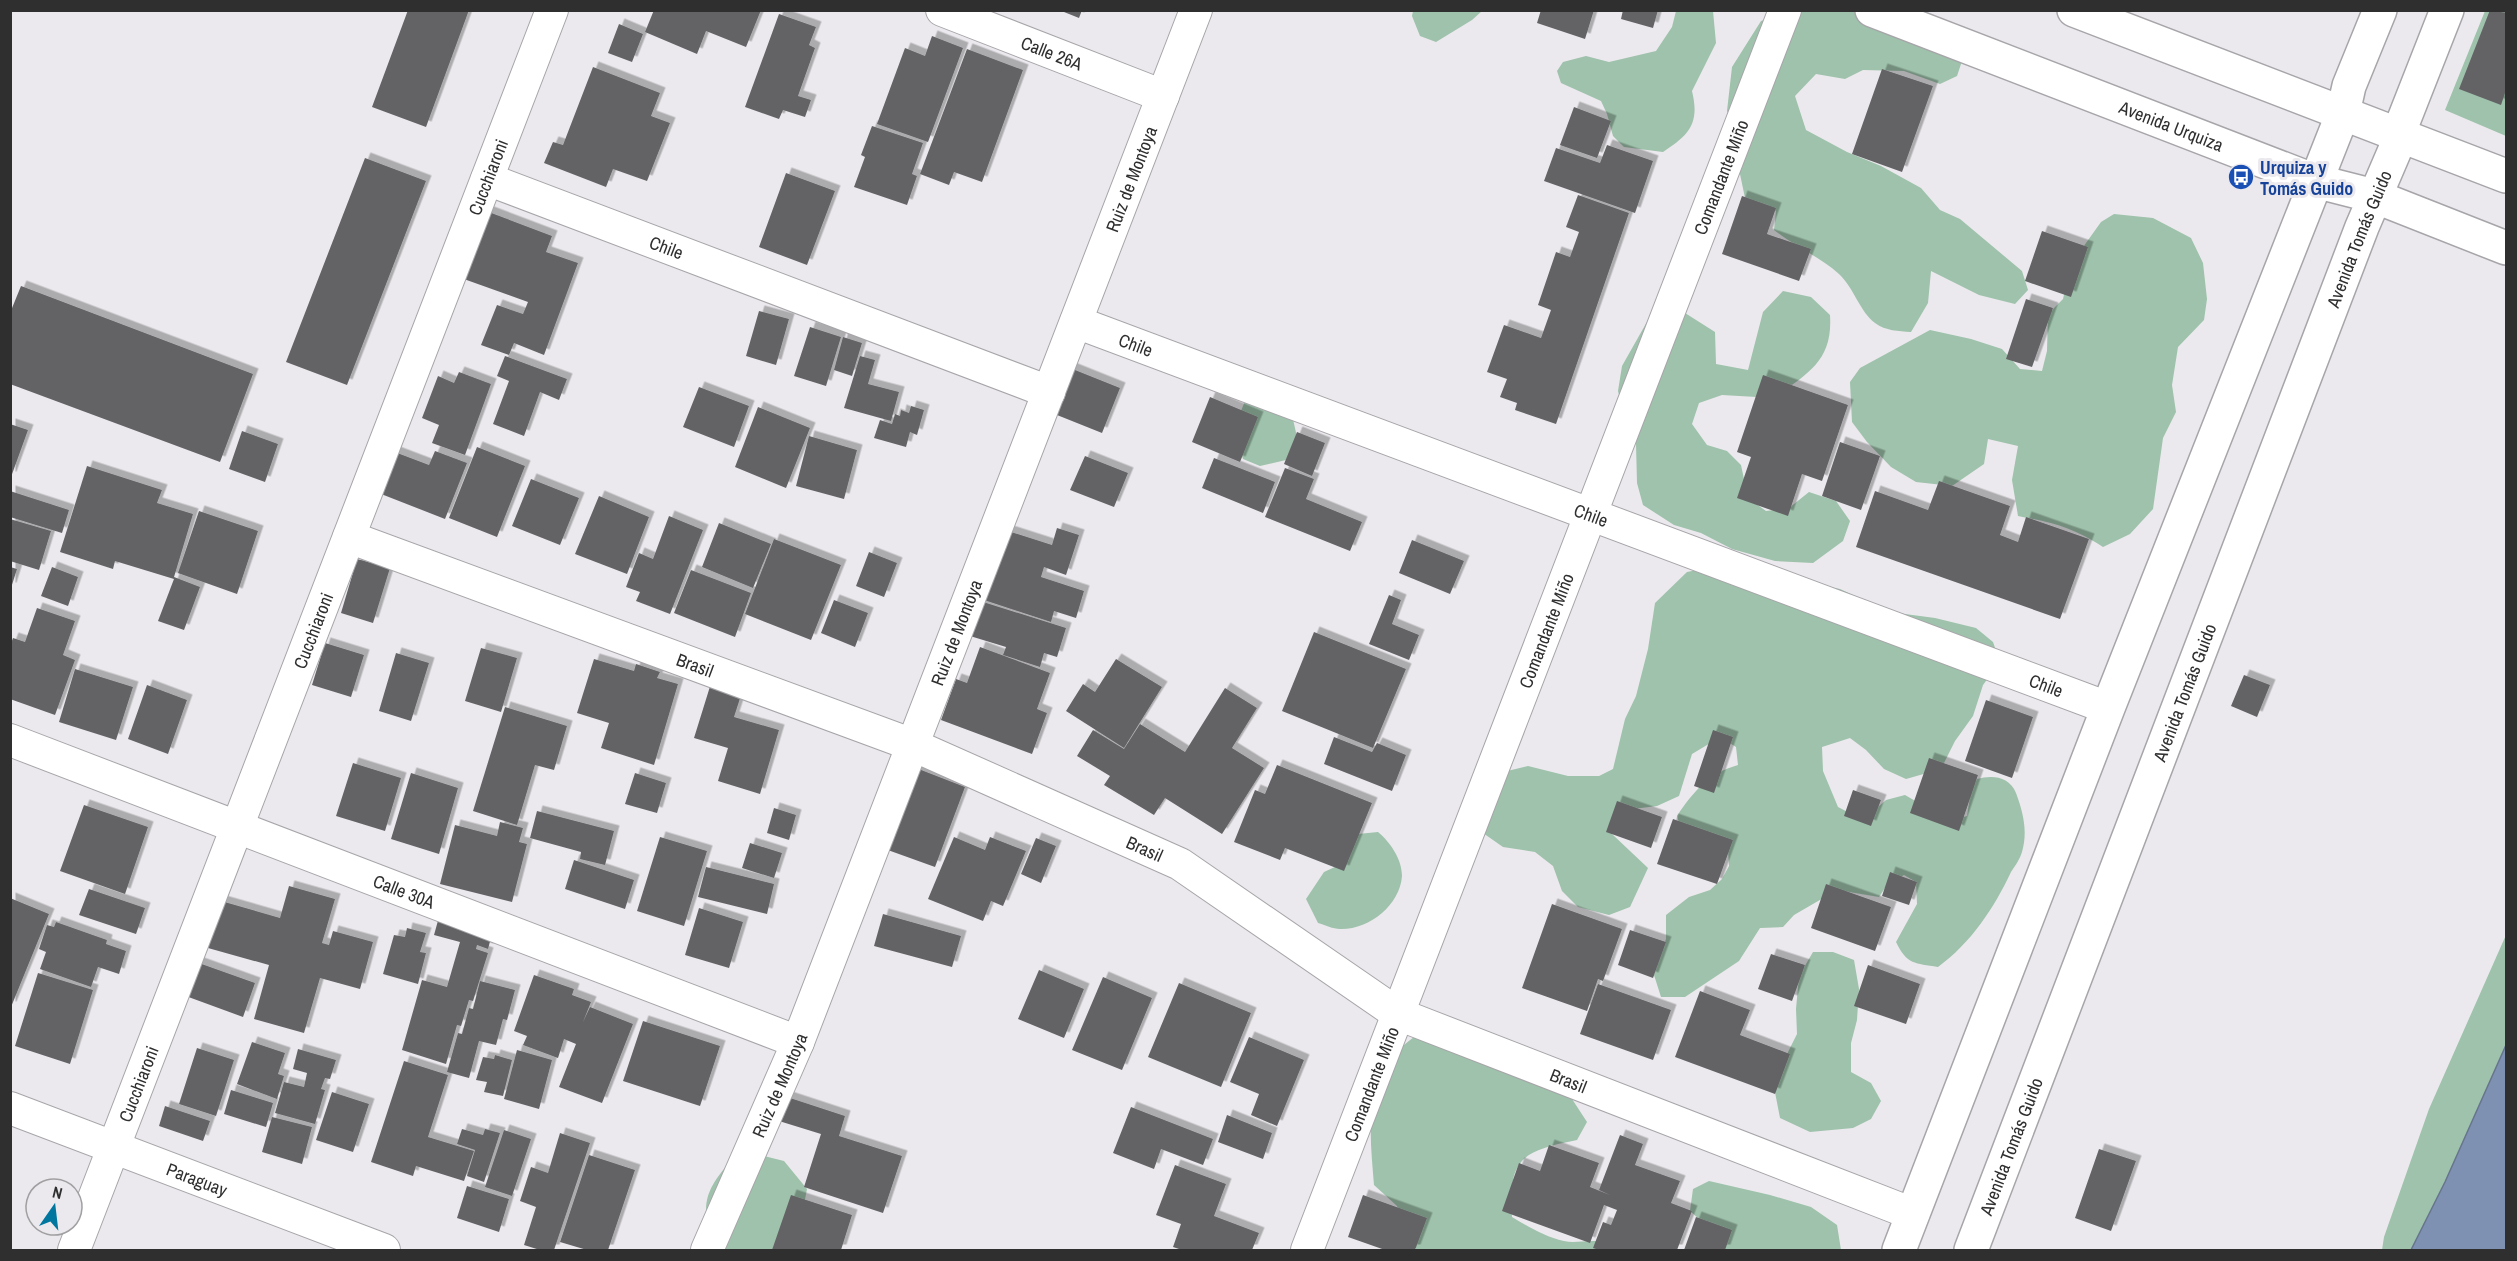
<svg xmlns="http://www.w3.org/2000/svg" width="2517" height="1261" viewBox="0 0 2517 1261" font-family="'Archivo Narrow',sans-serif">
<style>
.green{fill:#9ec2ab}
.water{fill:#7e91b3;stroke:#66748c;stroke-width:1.5}
.building{fill:#646366;filter:url(#shadow)}
.lines{fill:none;stroke-linecap:round;stroke-linejoin:round}
.minor-casing{stroke:#a7a5a9;stroke-width:34}
.secondary-casing{stroke:#a7a5a9;stroke-width:36}
.primary-casing{stroke:#a7a5a9;stroke-width:36}
.minor{stroke:#fff;stroke-width:32}
.secondary{stroke:#fff;stroke-width:33}
.primary{stroke:#fff;stroke-width:33}
.labels{text-anchor:middle;dominant-baseline:central;stroke-width:6;stroke-linejoin:round;paint-order:stroke}
.street-label{font-size:18px;fill:#2f2f30;stroke:#ebe9ed}
.transit-label{font-size:18px;font-weight:bold;fill:#164399;stroke:#ebe9ed;text-anchor:start}
</style>
<defs>
<filter id="shadow"><feDropShadow dx="5.5" dy="-5.5" stdDeviation="0" flood-color="#0004"/></filter>
</defs>
<rect width="100%" height="100%" fill="#ebe9ed"/>
<path class="green" d="M1413 11V10L1482 11 1472 20 1436 42 1420 36 1412 16Z
M1676 11H1713L1716 43 1692 91C1700 124 1689 135 1663 152L1624 147 1613 136 1607 114 1601 101 1561 83 1557 71 1563 62 1586 56 1609 62 1656 51 1672 27Z
M1789 11H1877L1959 49 1961 64 1957 76 1940 84 1904 71 1863 70 1845 79 1816 74 1795 96 1806 130 1847 152 1881 166 1921 188 1940 210 1960 219 2022 271 2028 290 2015 304 1979 295 1931 271 1928 303 1911 332C1898 331 1886 331 1875 323 1860 312 1854 288 1839 274 1819 256 1795 247 1774 230L1776 211 1745 198 1740 174V144L1727 111 1732 67 1761 21Z
M2485 11H2506V136L2445 110Z
M2114 214 2153 218 2191 238 2203 263 2207 299 2204 320 2178 347 2172 385 2176 412 2163 438 2153 509 2130 534 2103 547C2072 527 2054 523 2018 516L2012 480 2018 446 1988 439 1984 464 1952 486 1916 482 1891 467 1867 442 1852 422 1850 382 1860 368 1930 330 1971 339 2002 349 2020 369 2042 371 2047 351 2048 314 2063 299 2071 264 2101 222Z
M1783 291 1811 297 1830 315C1833 361 1808 373 1774 398L1722 395 1699 403 1692 424 1707 445 1727 451 1741 465 1748 498 1766 511 1789 508 1809 492 1836 501 1850 521 1843 541 1813 563 1775 561 1732 549 1701 533 1674 525 1643 505 1637 483 1636 443 1624 414 1618 391 1622 366 1648 320 1659 310 1685 313 1715 332 1716 364 1748 370 1763 312Z
M1245 401 1290 406 1297 437 1286 460 1260 466 1243 459C1234 434 1235 425 1245 401Z
M1722 565 1840 589 1890 612 1935 618 1976 628 1993 642 2000 662 1983 685 1973 716 1955 741 1941 769 1906 779 1884 769 1866 750 1850 738 1822 747 1823 771 1838 807 1863 820 1886 800 1905 795 1950 821 1967 816 1971 790 1977 779C1992 775 2009 776 2016 793 2023 812 2028 831 2022 852 2020 859 2015 866 2011 872 1994 908 1971 943 1938 967 1915 963 1907 965 1896 942L1917 904 1916 882 1904 875 1887 885 1879 897 1837 890 1794 915 1783 927 1760 928 1739 961 1685 997H1661L1654 975 1666 939V915L1689 897 1710 890 1722 879 1729 866 1728 850 1683 838 1677 816C1693 792 1709 773 1738 765L1736 747 1728 742 1717 739 1692 754 1679 796 1657 806 1633 809 1612 834 1648 868 1630 907 1609 915 1578 907 1562 891 1553 866 1535 852 1503 847 1483 833 1499 773 1528 766 1568 776H1599L1613 769 1625 719 1636 696 1648 649 1655 603 1687 572Z
M1378 832C1390 842 1402 859 1402 876 1400 905 1369 930 1340 929 1333 929 1325 925 1318 923L1306 899 1324 872 1348 861 1358 834Z
M2506 935V1045L2445 1182 2411 1250H2382L2384 1237 2429 1109Z
M1813 952H1833L1854 960 1859 989 1857 1020 1851 1043V1072L1871 1083 1881 1101 1871 1119 1853 1128 1810 1132 1780 1118 1773 1082 1797 1034 1796 1009 1799 976Z
M1431 1024 1572 1099 1587 1122 1577 1140C1522 1151 1508 1158 1512 1217 1529 1227 1545 1237 1564 1241 1580 1245 1601 1234 1614 1250H1417L1410 1241 1397 1206 1374 1185C1371 1145 1364 1097 1388 1061 1396 1049 1419 1034 1431 1024Z
M760 1155 784 1161 807 1189 797 1241 789 1250H716C699 1205 703 1192 735 1156Z
M1709 1181 1770 1195 1811 1207 1837 1225 1841 1250H1723L1717 1227 1699 1219 1690 1211 1693 1189Z"/>
<path class="water" d="M2506 1045V1250H2411L2445 1182Z"/>
<path class="building" d="M408 10H469L426 127 372 107Z
M654 10H761L746 47 706 31 697 54 645 32Z
M1059 10H1082L1079 18Z
M1541 10H1594L1585 39 1537 23Z
M1623 10H1658L1653 28 1621 19Z
M2490 10 2506 13V90L2501 105 2459 89Z
M779 14 816 27 809 45 815 48 798 96 811 100 805 117 783 110 779 119 745 107Z
M619 24 643 34 632 62 608 53Z
M932 36 963 48 928 142 877 124 905 48 925 56Z
M967 49 1023 70 982 182 954 172 949 185 920 174Z
M593 67 660 93 651 116 670 123 647 181 613 169 606 187 544 163 553 142 563 145Z
M1882 69 1933 86 1902 172 1852 154Z
M1574 107 1611 121 1597 158 1560 145Z
M872 126 923 143 912 174 917 176 907 205 854 187 865 157 861 155Z
M1607 145 1653 161 1635 213 1544 181 1556 148 1600 163Z
M365 158 426 181 347 385 286 362Z
M786 173 835 191 807 265 759 247Z
M1578 195 1629 213 1556 424 1515 410 1517 403 1500 397 1507 379 1487 372 1504 325 1541 338 1551 310 1538 305 1556 252 1570 257 1579 232 1566 227Z
M1742 196 1776 208 1767 234 1811 249 1799 281 1722 254Z
M486 211 552 236 546 252 578 263 544 355 514 343 509 355 481 345 497 305 523 314 528 302 461 278Z
M2042 231 2088 247 2071 297 2025 281Z
M21 286 253 374 220 462 10 384V313Z
M2026 299 2053 308 2032 367 2006 359Z
M759 311 789 319 776 365 746 356Z
M810 327 841 337 826 386 794 376Z
M843 337 862 343 852 376 834 370Z
M505 356 567 379 559 400 540 392 524 436 493 424 509 381 497 376Z
M860 356 875 360 868 384 899 392 891 421 844 408Z
M1070 368 1120 388 1102 433 1052 413Z
M459 372 491 384 465 455 432 443 439 425 422 418 438 376 454 383Z
M1763 375 1848 405 1822 481 1802 474 1788 516 1737 498 1751 457 1737 452Z
M699 387 749 406 734 447 683 427Z
M1210 397 1258 417 1240 462 1192 442Z
M911 406 924 410 917 435 910 432 906 447 874 438 880 420 892 424 895 414 900 416 901 410 909 413Z
M758 407 810 428 786 488 735 467Z
M10 424 28 430 11 477H10Z
M242 431 278 444 265 482 229 469Z
M1297 432 1325 443 1312 476 1284 464Z
M809 436 857 450 844 499 796 486Z
M1840 442 1880 456 1861 510 1822 496Z
M477 447 525 466 497 537 449 518Z
M392 451 429 465 435 451 467 463 445 519 376 492Z
M1085 456 1128 473 1114 507 1070 490Z
M1214 458 1275 482 1263 513 1202 488Z
M87 466 162 490 157 503 193 514 174 577 200 587 184 630 158 621 174 579 115 561 113 569 60 552Z
M1285 468 1314 479 1306 499 1362 522 1350 551 1265 517Z
M531 479 579 498 560 545 512 526Z
M1939 481 2010 506 2000 535 2018 542 2026 517 2089 539 2060 619 1856 547 1875 491 1928 510Z
M10 491 69 510 62 533 10 517Z
M599 496 649 517 627 574 575 554Z
M199 511 258 531 237 594 178 573Z
M669 516 703 530 670 614 636 601 640 592 626 587 639 553 653 559Z
M10 519 51 531 39 570 10 561Z
M719 523 771 544 753 588 702 567Z
M1057 528 1079 535 1066 575 1044 567 1041 577 1084 591 1076 618 1054 611 1051 622 984 600 1005 530 1052 545Z
M774 539 841 565 811 640 745 614Z
M1412 540 1464 561 1450 594 1399 573Z
M869 552 897 563 884 597 856 586Z
M357 559 390 568 373 623 341 613Z
M10 567 17 569 11 588H10Z
M52 567 78 577 68 606 41 596Z
M691 570 751 593 735 637 674 613Z
M1389 595 1401 600 1392 624 1419 635 1409 660 1369 644Z
M834 600 868 613 855 647 821 633Z
M980 601 1066 628 1057 657 1044 653 1040 667 1003 655 1006 647 970 636Z
M37 608 75 621 63 655 75 660 55 715 10 699V646L13 638 25 642Z
M1314 632 1406 669 1373 748 1282 711Z
M325 643 364 655 351 697 312 685Z
M980 647 1050 673 1037 709 1047 713 1032 754 941 720 956 679 967 683Z
M481 648 517 658 501 712 465 701Z
M396 653 429 663 411 721 379 711Z
M594 659 634 671 636 664 660 672 657 678 678 684 654 765 601 748 609 723 577 713Z
M1116 659 1162 687 1124 748 1066 711 1083 684 1095 692Z
M75 669 133 687 116 740 59 722Z
M2244 675 2270 685 2257 717 2231 706Z
M712 680 743 689 734 717 779 730 760 794 718 781 728 748 694 738Z
M147 685 187 700 168 754 128 739Z
M1225 688 1257 708 1232 748 1264 768 1222 834 1165 798 1154 815 1104 785 1110 776 1077 756 1093 730 1124 749 1140 724 1185 752Z
M1986 700 2033 717 2012 778 1965 761Z
M505 707 567 726 554 770 535 765 517 825 473 811Z
M1713 730 1733 737 1714 793 1694 786Z
M1334 737 1372 752 1377 743 1406 755 1392 791 1324 764Z
M1929 758 1978 775 1959 831 1910 813Z
M353 763 401 778 385 831 336 816Z
M1277 765 1372 803 1344 871 1285 848 1280 860 1234 842 1255 790 1265 794Z
M916 768 965 787 935 867 885 849Z
M411 773 458 788 439 854 391 839Z
M635 773 666 783 657 813 625 804Z
M1853 790 1881 800 1871 826 1844 816Z
M1617 801 1662 817 1651 848 1606 832Z
M84 805 148 827 125 894 60 871Z
M774 808 796 815 789 840 767 833Z
M537 811 614 831 605 865 580 859 581 852 530 838Z
M1673 819 1733 840 1717 884 1657 864Z
M500 822 523 828 519 842 527 844 512 902 440 884 455 825 497 836Z
M660 837 707 851 684 926 637 911Z
M954 837 985 850 990 837 1026 851 1003 906 991 901 983 921 928 899Z
M1036 838 1056 846 1041 883 1021 874Z
M750 843 782 853 774 878 742 868Z
M574 860 634 880 625 909 565 889Z
M706 867 774 884 767 914 698 897Z
M1890 872 1917 882 1909 905 1882 896Z
M1826 884 1891 907 1875 951 1811 928Z
M289 886 335 899 322 943 329 945 333 931 373 942 360 989 320 978 304 1033 254 1019 269 965 208 948 221 901 280 918Z
M89 889 145 908 136 934 79 915Z
M10 898 49 914 11 1007H10Z
M1552 904 1622 929 1603 981 1598 979 1587 1011 1522 988Z
M699 908 743 922 729 968 685 955Z
M883 914 961 936 952 967 874 946Z
M439 917 492 934 488 949 477 945 476 949 488 953 473 1001 469 1000 461 1026 457 1025 446 1064 402 1050 422 980 447 987 460 942 434 935Z
M56 922 107 940 106 944 126 951 119 974 98 967 91 987 40 969 46 952 39 949 47 925 54 927Z
M407 928 426 933 420 952 426 953 418 984 383 974 394 935 405 937Z
M1630 930 1666 942 1653 978 1618 965Z
M1771 954 1805 965 1792 1001 1758 989Z
M196 962 255 983 243 1017 183 995Z
M1868 965 1920 984 1906 1024 1854 1006Z
M1039 970 1084 989 1064 1038 1018 1019Z
M38 973 93 990 70 1064 15 1046Z
M534 975 574 989 572 995 591 1002 583 1022 590 1007 633 1024 602 1103 559 1087 576 1044 564 1039 558 1058 523 1045 527 1036 514 1031Z
M1103 977 1152 998 1122 1070 1072 1050Z
M480 981 515 990 507 1020 503 1019 496 1045 479 1041 469 1078 447 1072 458 1033 462 1034 469 1008 473 1009Z
M1179 983 1251 1013 1221 1087 1148 1057Z
M1598 984 1671 1010 1653 1060 1580 1034Z
M1700 991 1750 1010 1740 1035 1790 1054 1775 1094 1675 1057Z
M643 1021 720 1046 700 1106 623 1081Z
M1249 1037 1304 1060 1277 1126 1251 1115 1259 1094 1230 1082Z
M252 1042 285 1053 278 1074 284 1076 277 1099 237 1084Z
M197 1048 234 1060 216 1116 179 1104Z
M298 1049 336 1060 330 1079 325 1078 321 1089 325 1090 315 1124 275 1113 284 1082 304 1087 307 1073 293 1069Z
M517 1050 552 1060 539 1109 504 1099Z
M495 1055 512 1060 503 1096 484 1092 487 1082 476 1080 483 1057 494 1059Z
M404 1061 448 1075 428 1137 474 1151 464 1181 416 1166 413 1176 371 1162Z
M231 1090 273 1103 266 1127 224 1114Z
M332 1092 369 1104 353 1152 316 1140Z
M787 1097 845 1116 839 1136 902 1156 883 1213 804 1187 821 1134 779 1121Z
M165 1106 210 1121 203 1141 159 1126Z
M1131 1107 1213 1139 1203 1165 1161 1149 1154 1169 1113 1153Z
M1227 1115 1272 1133 1263 1159 1218 1142Z
M272 1117 312 1127 302 1164 262 1152Z
M462 1129 483 1135 485 1129 500 1133 484 1182 467 1176 475 1150 457 1144Z
M504 1130 531 1139 512 1196 485 1187Z
M560 1133 590 1143 554 1250H540L524 1245 536 1207 520 1201 531 1167 548 1173Z
M1620 1135 1643 1144 1635 1165 1680 1181 1671 1203 1692 1211 1677 1250H1599L1593 1248 1603 1222 1611 1225 1617 1210 1604 1205 1590 1243 1502 1211 1519 1163 1540 1171 1549 1145 1599 1163 1590 1187 1610 1195 1599 1190Z
M2099 1149 2136 1161 2111 1231 2075 1218Z
M589 1155 635 1170 608 1250H587L560 1242Z
M1175 1165 1226 1184 1214 1216 1259 1233 1252 1250H1182L1173 1247 1181 1224 1156 1215Z
M467 1186 509 1199 499 1232 457 1218Z
M791 1195 852 1215 841 1250H772Z
M1363 1195 1427 1218 1415 1250H1385L1348 1237Z
M1696 1217 1732 1230 1725 1250H1684Z"/>
<g class="lines">
<g class="minor-casing">
<g id="minor">
<path id="s1" d="M942 10 1163 96"/>
<path id="s2" d="M487 179 1049 392"/>
<path id="s3" d="M1076 322 2108 708"/>
<path id="s4" d="M349 537 913 745 1180 864 1398 1014 1913 1214"/>
<path id="s5" d="M10 740 798 1042"/>
<path id="s6" d="M10 1108 384 1250"/>
<path id="s7" d="M74 1250 552 10"/>
<path id="s8" d="M707 1250 798 1042 1196 10"/>
<path id="s9" d="M1307 1250 1785 10"/>
</g>
</g>
<g class="secondary-casing">
<g id="secondary">
<path d="M1899 1250 2108 708 2343 113 2349 86 2380 10"/>
<path id="s10" d="M1971 1250 2362 227 2401 136 2403 122 2447 10"/>
</g>
</g>
<g class="primary-casing">
<g id="primary">
<path id="s11" d="M1872 10 2315 181 2374 196 2506 248"/>
<path d="M2074 10 2506 176"/>
</g>
</g>
<use href="#minor" class="minor"/>
<use href="#secondary" class="secondary"/>
<use href="#primary" class="primary"/>
</g>
<defs>
<g id="bus-disc" transform="scale(1.35)"><circle r="9.5" fill="#1a4fb4" stroke="#ebe9ed"/><path d="M-5-6H5V4H4V6H2V4H-2V6H-4V4H-5ZM-3.5-4V0h7V-4ZM-3.5 1.2v1.5H-2V1.2ZM2 1.2v1.5H3.5V1.2Z" fill="#fff"/></g>
</defs>
<g fill-rule="evenodd">
<use href="#bus-disc" x="2241" y="177"/>
</g>
<g class="labels">
<g class="street-label">
<text stroke="none"><textPath href="#s1" startOffset="118">Calle 26A</textPath></text>
<text stroke="none"><textPath href="#s11" startOffset="321">Avenida Urquiza</textPath></text>
<text stroke="none"><textPath href="#s7" startOffset="1150">Cucchiaroni</textPath></text>
<text stroke="none"><textPath href="#s9" startOffset="1150">Comandante Miño</textPath></text>
<text stroke="none"><textPath href="#s8" startOffset="1152">Ruiz de Montoya</textPath></text>
<text stroke="none"><textPath href="#s10" startOffset="1083">Avenida Tomás Guido</textPath></text>
<text stroke="none"><textPath href="#s2" startOffset="192">Chile</textPath></text>
<text stroke="none"><textPath href="#s3" startOffset="64">Chile</textPath></text>
<text stroke="none"><textPath href="#s3" startOffset="550">Chile</textPath></text>
<text stroke="none"><textPath href="#s7" startOffset="664">Cucchiaroni</textPath></text>
<text stroke="none"><textPath href="#s9" startOffset="664">Comandante Miño</textPath></text>
<text stroke="none"><textPath href="#s8" startOffset="666">Ruiz de Montoya</textPath></text>
<text stroke="none"><textPath href="#s4" startOffset="369">Brasil</textPath></text>
<text stroke="none"><textPath href="#s3" startOffset="1036">Chile</textPath></text>
<text stroke="none"><textPath href="#s10" startOffset="597">Avenida Tomás Guido</textPath></text>
<text stroke="none"><textPath href="#s4" startOffset="855">Brasil</textPath></text>
<text stroke="none"><textPath href="#s5" startOffset="422">Calle 30A</textPath></text>
<text stroke="none"><textPath href="#s4" startOffset="1341">Brasil</textPath></text>
<text stroke="none"><textPath href="#s7" startOffset="178">Cucchiaroni</textPath></text>
<text stroke="none"><textPath href="#s9" startOffset="178">Comandante Miño</textPath></text>
<text stroke="none"><textPath href="#s8" startOffset="180">Ruiz de Montoya</textPath></text>
<text stroke="none"><textPath href="#s10" startOffset="111">Avenida Tomás Guido</textPath></text>
<text stroke="none"><textPath href="#s6" startOffset="200">Paraguay</textPath></text>
</g>
<g class="transit-label">
<text x="2260" y="167">Urquiza y<tspan x="2260" dy="21">Tomás Guido</tspan></text>
</g>
</g>
<rect width="2517" height="1261" fill="none" stroke="#2f2f30" stroke-width="24"/>
<g transform="translate(54 1207) rotate(14)"><circle r="28" fill="#ebe9ed" stroke="#a09fa1" stroke-width="1.5"/>
<path d="M0-4.5L10 22L0 15L-10 22Z" fill="#0177a0"/>
<text y="-9" font-size="16" font-weight="bold" text-anchor="middle" fill="#2f2f30">N</text>
</g>
</svg>
